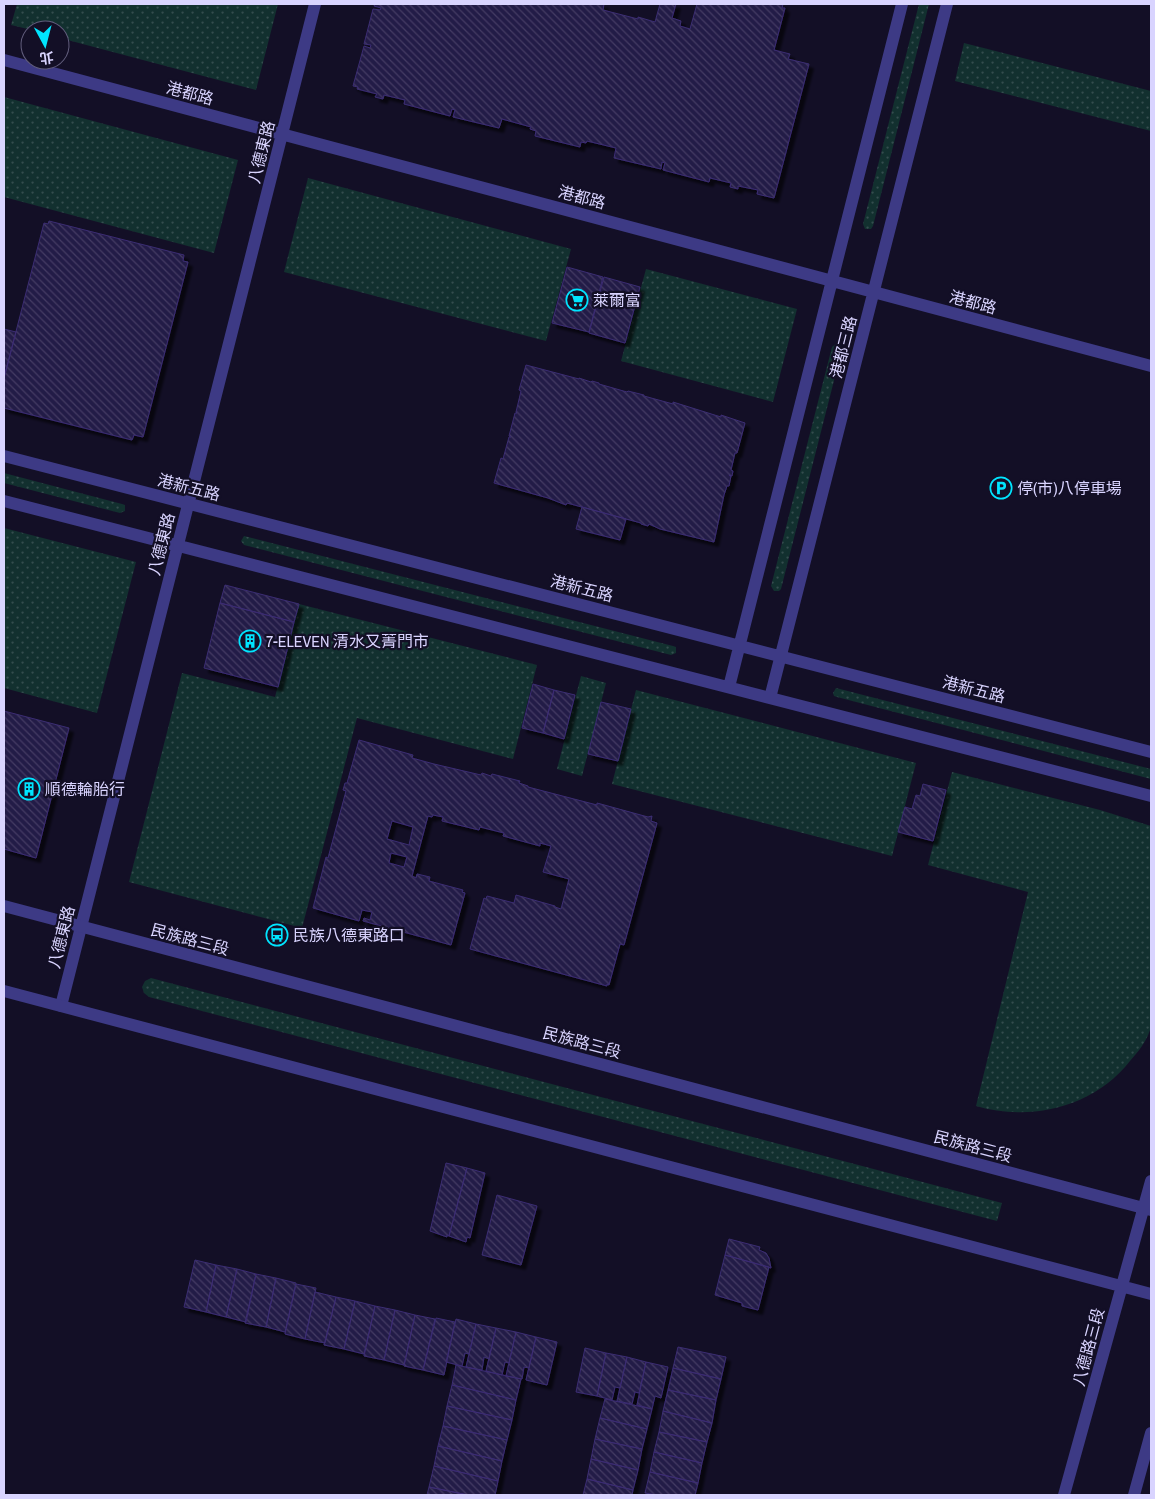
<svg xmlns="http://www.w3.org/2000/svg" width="1155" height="1499" viewBox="0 0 1155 1499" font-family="'Archivo Narrow','Noto Sans TC',sans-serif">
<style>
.grass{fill:url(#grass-dots)}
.building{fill:url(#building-back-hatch);stroke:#3b2d73;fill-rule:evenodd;filter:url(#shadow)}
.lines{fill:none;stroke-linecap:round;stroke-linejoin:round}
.minor{stroke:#3d3a85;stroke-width:12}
.tertiary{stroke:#3d3a85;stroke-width:12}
.labels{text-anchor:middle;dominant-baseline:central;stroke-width:4.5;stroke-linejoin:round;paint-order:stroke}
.street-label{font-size:16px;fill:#d9d4ff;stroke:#130f26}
.poi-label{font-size:16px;fill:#d9d4ff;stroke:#130f26;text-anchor:start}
</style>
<defs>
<pattern id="grass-dots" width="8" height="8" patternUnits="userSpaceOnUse" patternTransform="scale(1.25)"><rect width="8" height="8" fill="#12302f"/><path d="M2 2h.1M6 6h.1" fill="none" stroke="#344d4e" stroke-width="1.8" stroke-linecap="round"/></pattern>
<pattern id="building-back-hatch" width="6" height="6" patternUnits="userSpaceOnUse" patternTransform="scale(1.25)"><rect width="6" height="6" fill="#241b47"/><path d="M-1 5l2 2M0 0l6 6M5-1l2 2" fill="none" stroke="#433b63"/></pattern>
<filter id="shadow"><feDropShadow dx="4.5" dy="4.5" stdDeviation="1" flood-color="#0009"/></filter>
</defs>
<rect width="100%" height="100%" fill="#130f26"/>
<path class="grass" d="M17 4H278L256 90 60 38V30H32L11 25Z
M919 4H929L873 226 871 229H865L863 224Z
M964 43 1151 91V131L955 81Z
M4 97 238 160 214 253 4 197Z
M308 178 571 249 546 341 284 272Z
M646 269 797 309 773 402 621 361Z
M837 343 840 344 842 349 781 589 779 591H774L771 586 832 347Z
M4 473 122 504 125 505V511L120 513 4 483Z
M4 528 136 562 97 713 4 688Z
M244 536 673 646 676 647V653L671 655 244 545 241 541Z
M299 604 537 665 513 759 357 718 302 928 129 882 182 673 275 697Z
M581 676 606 683 582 776 557 769Z
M836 688 1151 769V779L837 697 834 696 833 693Z
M636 690 916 763 892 856 612 784Z
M952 772 1100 810 1151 826C1151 876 1151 927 1151 977 1151 990 1154 1019 1150 1030 1146 1042 1138 1052 1130 1061 1094 1107 1031 1122 976 1106L1028 892 928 865Z
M151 978 1002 1203 997 1221 149 997 144 993 142 987 145 981Z"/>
<path class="building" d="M375 4H604L603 10 638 19V17L655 22 660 4H676L672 18 681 21 680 26 690 29 697 4H783L782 8H785L774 50 790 54 788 59 809 64 774 198 757 194 758 190 738 186V189L730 187 731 183 710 178 709 182 663 170 665 163 662 162 661 169 614 158 616 148 587 141 586 143 581 142 580 147 535 136 536 131 530 129 531 127 502 119 499 128 453 117 455 110 452 109 450 116 404 104 405 100 384 95 383 99 375 97 377 94 357 89 358 87 353 86 364 46 370 48 371 45 364 44 373 9 380 10 381 8 374 6Z
M49 221 184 255 183 261 188 262 143 437 134 435 132 440 4 408V378L44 223 48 224Z
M567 267 603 277 589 332 552 323Z
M604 277 640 287 625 343 589 333Z
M4 329 16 332 4 378Z
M526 365 579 379V378L591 382 592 381 599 383V384L627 392 628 391 644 395V396L673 404V402L721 417V415L745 423 737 453H735L731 470 733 471 732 476 729 475 731 476 729 486H727L724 495 714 542 660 529 649 524 648 526 641 524V523L567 503 566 505 548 498 494 483 501 458 503 459 509 437H511L509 436 515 413H517L516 412 521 391 519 390Z
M582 507 626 519 620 540 576 529Z
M225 585 299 604 294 622 220 603Z
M220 603 294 622 278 687 204 668Z
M533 684 554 690 543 733 522 728Z
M554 690 575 695 564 739 543 733Z
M601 702 631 709 618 761 588 754Z
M4 711 69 728 36 858 4 849Z
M359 740 413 755 412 758 434 764 481 775 482 773 491 776 492 774 520 781 519 783 528 786V787L597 805V803L648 817 652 816 651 821 657 823 624 945 620 944 609 985 607 984V986L470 949 484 898 486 899 487 896 514 903 516 895 555 906V907L561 909 569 879 543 872 551 846 540 843V846L503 836 504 833 480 827 479 830 442 821 443 817 433 815 432 817 428 816 412 876 416 878 417 874 430 877 429 881 463 890 462 892 465 893 451 945 363 921 364 918 370 920 372 912 362 910 359 921 313 908 326 857 328 858 346 791 343 790 345 783H347ZM392 821 413 827 409 845 387 839ZM391 853 407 857 404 867 389 863Z
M923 784 946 790 933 841 898 832 905 807 912 809 916 795 920 796Z
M446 1163 467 1168 449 1236 447 1235V1237L430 1231Z
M467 1168 485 1173 470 1238 467 1237 466 1242 449 1236Z
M497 1195 537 1206 521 1265 482 1255Z
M729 1239 760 1247 759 1250 766 1253 769 1258 771 1268 725 1255Z
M725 1255 769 1267 758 1310 742 1306V1303L715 1295Z
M195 1260 216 1265 206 1312 184 1307Z
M216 1265 237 1269 226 1317 206 1312Z
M237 1269 256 1274 246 1322 226 1317Z
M256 1274 276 1278 266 1327 245 1323Z
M276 1278 296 1283 285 1332 266 1327Z
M296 1284 316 1288 305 1339 285 1334Z
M315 1292 336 1297 325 1343 305 1339Z
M336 1297 355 1301 344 1349 324 1345Z
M355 1301 375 1306 364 1354 344 1349Z
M375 1306 395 1310 384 1360 364 1356Z
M395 1310 415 1315 404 1365 384 1360Z
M415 1315 435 1319 423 1370 404 1366Z
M436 1318 455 1322 444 1375 423 1370Z
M456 1319 476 1324 469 1354 465 1353 462 1366 446 1362Z
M476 1324 496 1328 489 1359 484 1357 482 1370 466 1367Z
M496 1328 516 1332 509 1363 505 1362 502 1375 486 1371Z
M516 1332 536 1337 529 1368 524 1367 522 1379 506 1376Z
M536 1337 557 1342 547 1385 526 1380Z
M678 1347 726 1357 721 1379 673 1368Z
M585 1348 606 1353 597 1396 576 1392Z
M606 1353 627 1357 620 1388 615 1387 612 1400 597 1396Z
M627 1357 646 1362 639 1393 635 1392 632 1404 617 1401Z
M646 1362 668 1367 661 1398 655 1396 652 1409 637 1405Z
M456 1365 521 1379 516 1400 452 1385Z
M673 1368 721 1379 716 1400 668 1390Z
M452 1385 516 1400 512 1420 447 1406Z
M668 1390 716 1400 712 1423 663 1411Z
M605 1399 652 1409 647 1429 600 1418Z
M447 1406 512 1420 507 1440 443 1426Z
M663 1411 712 1423 707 1442 659 1432Z
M600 1418 647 1429 642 1449 595 1439Z
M443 1426 507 1440 502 1461 438 1446Z
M659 1432 707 1442 702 1463 654 1452Z
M595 1439 642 1449 638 1470 591 1459Z
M438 1446 502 1461 498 1481 434 1466Z
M654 1452 702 1463 698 1483 650 1472Z
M591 1459 638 1470 633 1490 587 1479Z
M434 1466 498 1481 495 1495H468L429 1487Z
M650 1472 698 1483 695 1495H657L645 1493Z
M587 1479 633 1490 632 1495H583Z
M429 1487 468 1495H427Z"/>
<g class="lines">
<path class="minor" d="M4 60 1151 366
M4 456 1151 752
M4 501 1151 796
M729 687 902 4
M770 698 947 4
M61 1006 315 4"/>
<path class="tertiary" d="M4 906 1151 1210
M4 991 1151 1294
M1064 1495 1151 1181
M1134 1495 1151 1433"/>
</g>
<defs>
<g id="supermarket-ring" transform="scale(1.125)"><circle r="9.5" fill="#130f26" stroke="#00e5ff" stroke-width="1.5"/><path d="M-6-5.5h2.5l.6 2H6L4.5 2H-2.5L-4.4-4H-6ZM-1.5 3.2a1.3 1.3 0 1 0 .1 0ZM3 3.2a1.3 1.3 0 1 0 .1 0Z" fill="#00e5ff"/></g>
<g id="parking-ring" transform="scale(1.125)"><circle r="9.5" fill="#130f26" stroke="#00e5ff" stroke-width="1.5"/><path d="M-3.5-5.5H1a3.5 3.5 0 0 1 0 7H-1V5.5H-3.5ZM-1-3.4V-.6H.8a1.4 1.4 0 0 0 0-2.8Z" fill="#00e5ff"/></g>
<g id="building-ring" transform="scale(1.125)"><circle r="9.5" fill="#130f26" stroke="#00e5ff" stroke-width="1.5"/><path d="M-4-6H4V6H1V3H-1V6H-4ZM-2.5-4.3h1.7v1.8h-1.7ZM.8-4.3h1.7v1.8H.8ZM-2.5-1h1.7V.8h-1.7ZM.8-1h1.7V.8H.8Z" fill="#00e5ff"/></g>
<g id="bus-ring" transform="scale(1.125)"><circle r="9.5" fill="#130f26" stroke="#00e5ff" stroke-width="1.5"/><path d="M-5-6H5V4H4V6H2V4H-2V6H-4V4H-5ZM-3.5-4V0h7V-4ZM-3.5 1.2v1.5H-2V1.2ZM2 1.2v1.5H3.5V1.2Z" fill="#00e5ff"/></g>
</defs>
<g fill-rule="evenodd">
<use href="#supermarket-ring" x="577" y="300"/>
<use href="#parking-ring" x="1001" y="488"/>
<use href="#building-ring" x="250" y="641"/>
<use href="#building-ring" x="29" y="789"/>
<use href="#bus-ring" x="277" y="935"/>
</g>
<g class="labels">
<g class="street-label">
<text transform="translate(190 93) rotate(15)">港都路</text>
<text transform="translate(261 152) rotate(-76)">八德東路</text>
<text transform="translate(582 197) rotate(15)">港都路</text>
<text transform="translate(973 302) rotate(15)">港都路</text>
<text transform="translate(843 347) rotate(-76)">港都三路</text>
<text transform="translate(189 487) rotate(14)">港新五路</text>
<text transform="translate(161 544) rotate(-76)">八德東路</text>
<text transform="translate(582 588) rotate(14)">港新五路</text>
<text transform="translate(974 689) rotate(14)">港新五路</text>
<text transform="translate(61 937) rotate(-76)">八德東路</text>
<text transform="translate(190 939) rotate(15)">民族路三段</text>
<text transform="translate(582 1042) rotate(15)">民族路三段</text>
<text transform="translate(973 1146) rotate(15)">民族路三段</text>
<text transform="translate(1088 1347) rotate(-75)">八德路三段</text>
</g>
<g class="poi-label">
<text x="593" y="300">萊爾富</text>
<text x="1017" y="488">停(市)八停車場</text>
<text x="266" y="641">7-ELEVEN 清水又菁門市</text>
<text x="45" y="789">順德輪胎行</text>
<text x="293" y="935">民族八德東路口</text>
</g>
</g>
<rect width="1155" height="1499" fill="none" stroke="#d9d4ff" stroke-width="10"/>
<g transform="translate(45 45) rotate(173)"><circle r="24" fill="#130f26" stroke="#625e7d"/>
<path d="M0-4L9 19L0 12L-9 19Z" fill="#00e5ff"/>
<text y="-8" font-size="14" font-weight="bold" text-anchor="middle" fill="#d9d4ff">北</text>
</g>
</svg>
